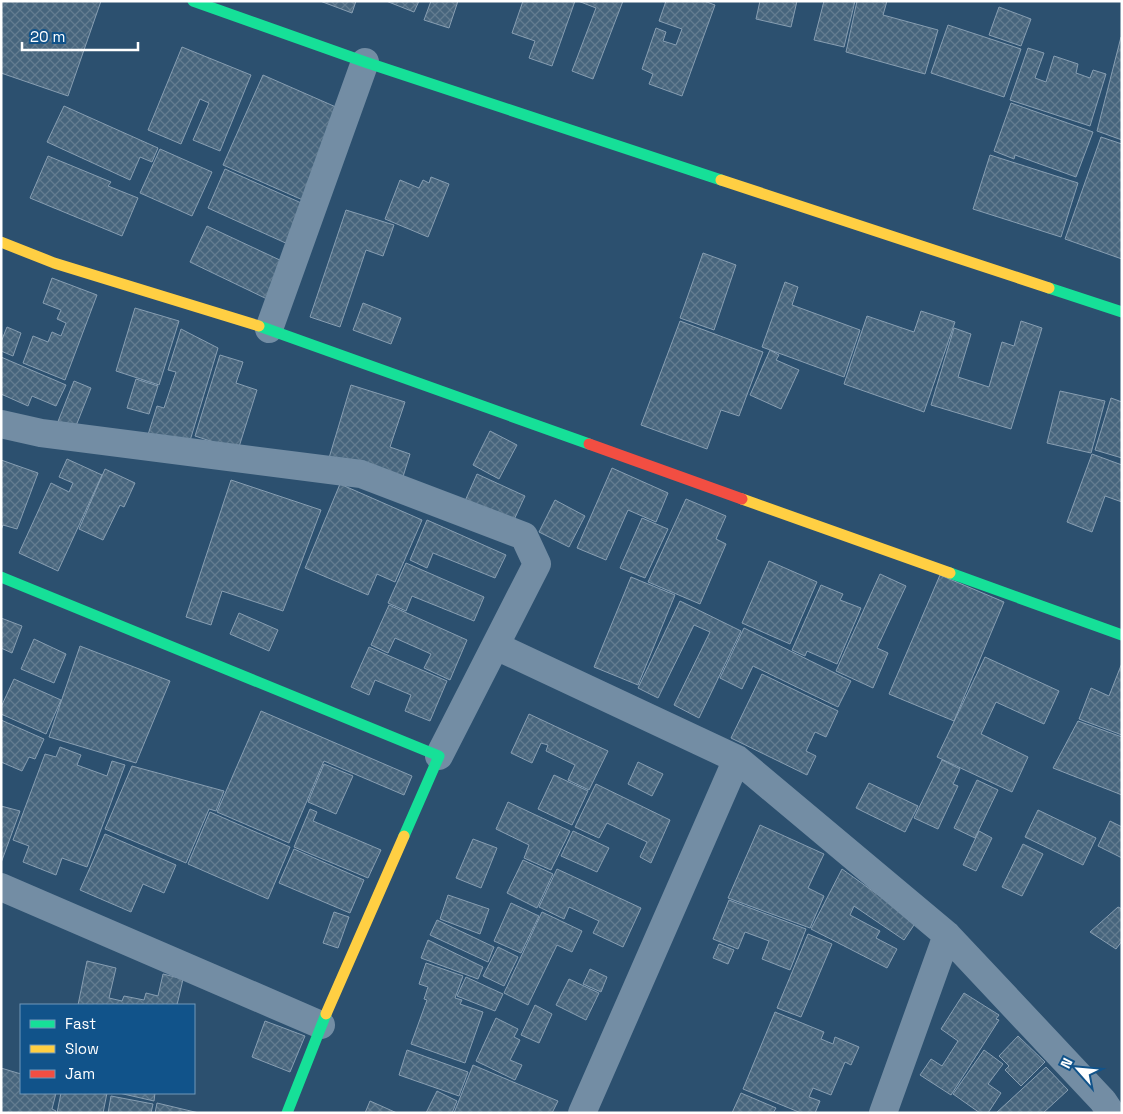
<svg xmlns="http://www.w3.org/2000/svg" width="1123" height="1114" viewBox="0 0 1123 1114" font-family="'Space Grotesk',sans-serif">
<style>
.building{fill:url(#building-cross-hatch);stroke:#879eb2}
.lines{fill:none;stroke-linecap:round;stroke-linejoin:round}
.street{stroke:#738da4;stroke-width:28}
.fast{stroke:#16e098;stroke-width:11}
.slow{stroke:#ffcf43;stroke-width:11}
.jam{stroke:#f24e42;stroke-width:11}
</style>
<defs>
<pattern id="building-cross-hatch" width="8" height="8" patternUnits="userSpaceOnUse" patternTransform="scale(1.25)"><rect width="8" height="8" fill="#47657d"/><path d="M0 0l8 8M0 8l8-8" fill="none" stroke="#637c90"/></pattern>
</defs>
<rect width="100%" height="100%" fill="#2c506f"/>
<path class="building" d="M1 1H101L68 96 1 73Z
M320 1H356L352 13Z
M386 1H419L414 12Z
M431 1H458L449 28 424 20Z
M523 1H575L552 66 529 58 535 41 512 33Z
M578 1H623L593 79 572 71 596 8Z
M666 1H704L715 5 682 96 649 84 653 74 642 69 656 28 666 32 663 41 676 45 682 29 659 21Z
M760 1H797L791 27 756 19Z
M824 1H855L844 47 814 40Z
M857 1H887L883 15 938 30 925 74 846 52Z
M999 7 1031 19 1021 46 989 35Z
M948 25 1021 49 1004 97 931 73Z
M1121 37H1122V140L1097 131Z
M182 47 251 75 220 151 193 140 209 103 200 99 181 144 148 130Z
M1028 48 1044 53 1035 78 1046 82 1054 56 1078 64 1076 73 1090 78 1093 70 1106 74 1090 126 1010 100Z
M263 75 345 111 305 201 223 165Z
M1011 103 1093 132 1076 177 1015 155 1014 159 994 151Z
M64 106 158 148 152 162 140 157 130 180 47 142Z
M1101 137 1122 144V259L1065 239Z
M160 149 212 172 192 216 140 193Z
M990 155 1078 183 1061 237 973 209Z
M48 156 111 182 108 186 138 198 122 236 30 198Z
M225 169 308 206 290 245 208 208Z
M431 177 449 184 428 237 385 219 400 180 419 188 423 180 429 183Z
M346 210 394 225 383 256 366 250 340 327 310 317Z
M207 226 284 262 267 299 190 262Z
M703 253 736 265 714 330 680 318Z
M52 278 97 295 65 380 23 363 33 336 48 342 52 332 61 336 66 323 57 319 61 310 43 303Z
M785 282 798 287 792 305 860 330 844 377 762 347Z
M363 303 401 318 391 344 353 330Z
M135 308 179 321 159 385 116 371Z
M921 311 955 322 924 412 844 384 867 316 914 332Z
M680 321 763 352 739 416 721 410 707 449 641 425Z
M1021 321 1042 328 1011 429 931 405 954 328 971 334 958 377 989 387 1002 342 1014 346Z
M7 327 21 333 13 356 1 351V342Z
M181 329 218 348 189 444 146 441 157 406 164 408 176 372 168 370Z
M770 350 779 355 776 360 799 370 781 409 750 395Z
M220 355 243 362 236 383 257 390 238 450 195 436Z
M1 357 66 385 56 406 32 396 28 406 1 394Z
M136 379 158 386 149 414 127 408Z
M74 381 91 388 74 431 57 424Z
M351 385 405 402 390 447 410 454 402 480 329 458Z
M1060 391 1105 401 1091 453 1047 443Z
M1111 398 1122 402V458L1095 450Z
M490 431 517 445 499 479 473 465Z
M1092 454 1122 465V502L1105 496 1092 532 1067 522Z
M67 459 102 475 58 571 19 553 51 483 69 492 73 483 59 477Z
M1 460 38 473 17 529 3 525 1 530Z
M612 468 668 493 656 522 628 510 606 560 577 548Z
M105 469 135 483 124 507 120 505 103 540 79 529Z
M477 474 525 496 513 522 465 501Z
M231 480 321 510 283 611 222 591 211 625 186 617Z
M340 484 422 520 395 582 377 574 368 595 305 568Z
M686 499 726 516 716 539 726 544 700 604 648 582Z
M555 500 585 516 569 547 539 532Z
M642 518 668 529 645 578 620 568Z
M427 520 506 555 495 578 433 553 427 568 410 560Z
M769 561 817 582 790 644 742 623Z
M406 563 484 597 474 621 412 596 406 611 388 603Z
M880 574 906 586 877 648 888 653 873 688 836 671Z
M940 575 1004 602 954 721 889 694Z
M631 577 675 595 638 685 594 667Z
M821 585 843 594 840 600 861 608 837 664 807 651 805 656 792 650Z
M680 601 741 631 699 718 674 705 710 632 694 625 658 698 638 688Z
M389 605 467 640 450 680 424 668 431 654 395 638 388 653 371 645Z
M239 613 278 630 269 651 230 634Z
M1 618 22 626 12 653 1 648Z
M744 628 851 681 838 707 753 666 742 689 720 678Z
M34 639 66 654 54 683 21 669Z
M80 646 170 681 136 763 49 737Z
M369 647 447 681 430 721 405 711 411 695 375 680 369 695 351 687Z
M985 657 1059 691 1044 724 996 702 981 734 1028 757 1012 792 937 757Z
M1122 663V735L1079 719 1091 688 1109 696Z
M762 674 838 711 826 737 815 732 806 751 816 756 807 775 731 738Z
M14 679 61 700 46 734 1 714V707Z
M261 711 412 776 404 795 324 761 289 843 217 812Z
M529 714 608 751 589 790 568 780 575 765 546 751 548 745 541 743 532 763 511 753Z
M1 720 44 739 35 759 29 757 22 771 1 762Z
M1078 721 1122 737V795L1053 768Z
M60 747 81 755 77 765 107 776 112 761 125 765 87 867 62 858 56 875 23 862 29 846 13 840 45 754 56 757Z
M942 760 960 769 953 784 958 786 938 829 914 818Z
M638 762 663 774 652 796 628 784Z
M324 764 353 776 336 814 308 802Z
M132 766 224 791 216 811 209 809 186 863 105 829Z
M554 775 588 791 572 825 538 809Z
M977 780 998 790 975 838 954 828Z
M869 783 918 806 905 832 856 808Z
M596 784 670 820 651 863 640 857 647 842 607 823 599 838 575 827Z
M508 802 570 831 551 870 524 858 529 845 496 829Z
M1 806 20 811 1 863Z
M310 809 317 812 313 821 381 850 368 878 294 847Z
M1038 810 1096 838 1083 865 1025 837Z
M210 812 290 847 268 899 188 864Z
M1110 821 1122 827V858L1098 846Z
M760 825 824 854 808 888 824 896 810 928 728 898Z
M573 831 609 848 597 872 561 856Z
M979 831 992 838 976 871 963 865Z
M105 834 176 865 164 893 143 884 131 912 80 890Z
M473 839 497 848 481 888 456 878Z
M1023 844 1043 854 1022 896 1002 887Z
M294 849 364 880 350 913 279 883Z
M523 860 553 874 537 908 507 893Z
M557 869 641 908 623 947 593 933 599 921 569 907 564 919 539 907Z
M842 869 916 922 904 940 854 906 850 915 880 931 876 938 897 949 887 968 811 929Z
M448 895 489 909 480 934 440 919Z
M729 900 806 929 790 970 762 959 769 941 745 932 738 949 713 939Z
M511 903 539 916 521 953 494 941Z
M1118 907 1122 909V941L1116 949 1090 932Z
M334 912 349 917 338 948 323 943Z
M542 912 582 931 572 952 557 945 528 1005 504 993Z
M437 920 494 947 488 962 430 935Z
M808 934 832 944 801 1017 777 1008Z
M428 940 483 967 478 979 421 958Z
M719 944 734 950 728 964 713 958Z
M498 947 518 957 504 986 483 976Z
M87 961 116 968 109 998 122 1001 124 996 144 1000 146 993 158 996 163 974 183 979 177 1005H78Z
M426 963 463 976 455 998 462 1000 460 1004 483 1012 465 1063 411 1044 427 1000 424 999 428 987 419 984Z
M590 969 607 977 601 992 583 984Z
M466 977 503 994 495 1011 457 996Z
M569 979 599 993 586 1020 556 1005Z
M964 993 999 1015 996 1019 999 1020 951 1095 920 1075 931 1059 942 1066 958 1041 941 1029Z
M535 1005 552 1014 539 1043 521 1035Z
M775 1012 824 1032 821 1039 833 1044 835 1037 859 1047 851 1065 845 1062 831 1095 813 1088 809 1097 820 1101 815 1113H801L743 1089Z
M496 1018 518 1029 514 1037 520 1040 510 1060 522 1065 515 1080 476 1061Z
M265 1021 305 1036 290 1072 252 1057Z
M1018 1036 1045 1062 1021 1086 1005 1070 1009 1066 999 1056Z
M407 1050 468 1072 459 1096 399 1075Z
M984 1050 1003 1064 988 1084 1001 1093 988 1113H980L953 1094Z
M473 1065 558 1101 552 1113H454Z
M1046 1067 1068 1090 1043 1113H996Z
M1 1068 21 1074V1093H56L52 1109 56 1111 55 1113H1Z
M437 1091 457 1101 452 1113H426Z
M61 1093H107L103 1113H57Z
M119 1093H155L154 1101Z
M741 1093 776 1108 773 1113H732Z
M111 1096 153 1104 151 1113H108Z
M370 1101 397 1113H365Z
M157 1103 199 1113H155Z"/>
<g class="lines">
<path class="street" d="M269 329 365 62
M1 424 41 433 361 474 524 536 537 564 439 756
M496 646 737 759 947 935 1103 1101 1111 1113
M1 887 321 1025
M582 1113 737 759
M883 1113 947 935"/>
<path class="fast" d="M193 1 365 62 721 180
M1049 288 1122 312
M259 326 589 444
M950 573 1122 635
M1 577 439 756 404 836
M287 1113 326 1014"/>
<path class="slow" d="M721 180 1049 288
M1 242 54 263 259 326
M742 499 950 573
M326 1014 404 836"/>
<path class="jam" d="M589 444 742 499"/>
</g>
<rect width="1123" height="1114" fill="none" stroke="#ffffff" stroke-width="5"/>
<rect x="20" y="1004" width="175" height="90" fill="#11538a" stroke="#7098b9"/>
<rect x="30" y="1020" width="25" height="8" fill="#16e098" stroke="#7098b9"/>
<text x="65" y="1029" font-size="15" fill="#ffffff">Fast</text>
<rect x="30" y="1045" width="25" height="8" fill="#ffcf43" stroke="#7098b9"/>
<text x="65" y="1054" font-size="15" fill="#ffffff">Slow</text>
<rect x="30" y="1070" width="25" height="8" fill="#f24e42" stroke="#7098b9"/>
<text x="65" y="1079" font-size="15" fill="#ffffff">Jam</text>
<g transform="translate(1078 1069) rotate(297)" stroke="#11538a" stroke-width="4" paint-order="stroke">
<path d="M0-4L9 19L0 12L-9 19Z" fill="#ffffff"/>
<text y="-8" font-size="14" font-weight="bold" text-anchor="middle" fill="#ffffff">N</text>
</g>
<path d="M22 42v8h116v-8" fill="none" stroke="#ffffff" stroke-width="2.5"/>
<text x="30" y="42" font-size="15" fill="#ffffff" stroke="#11538a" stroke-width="4" paint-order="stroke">20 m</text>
</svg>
